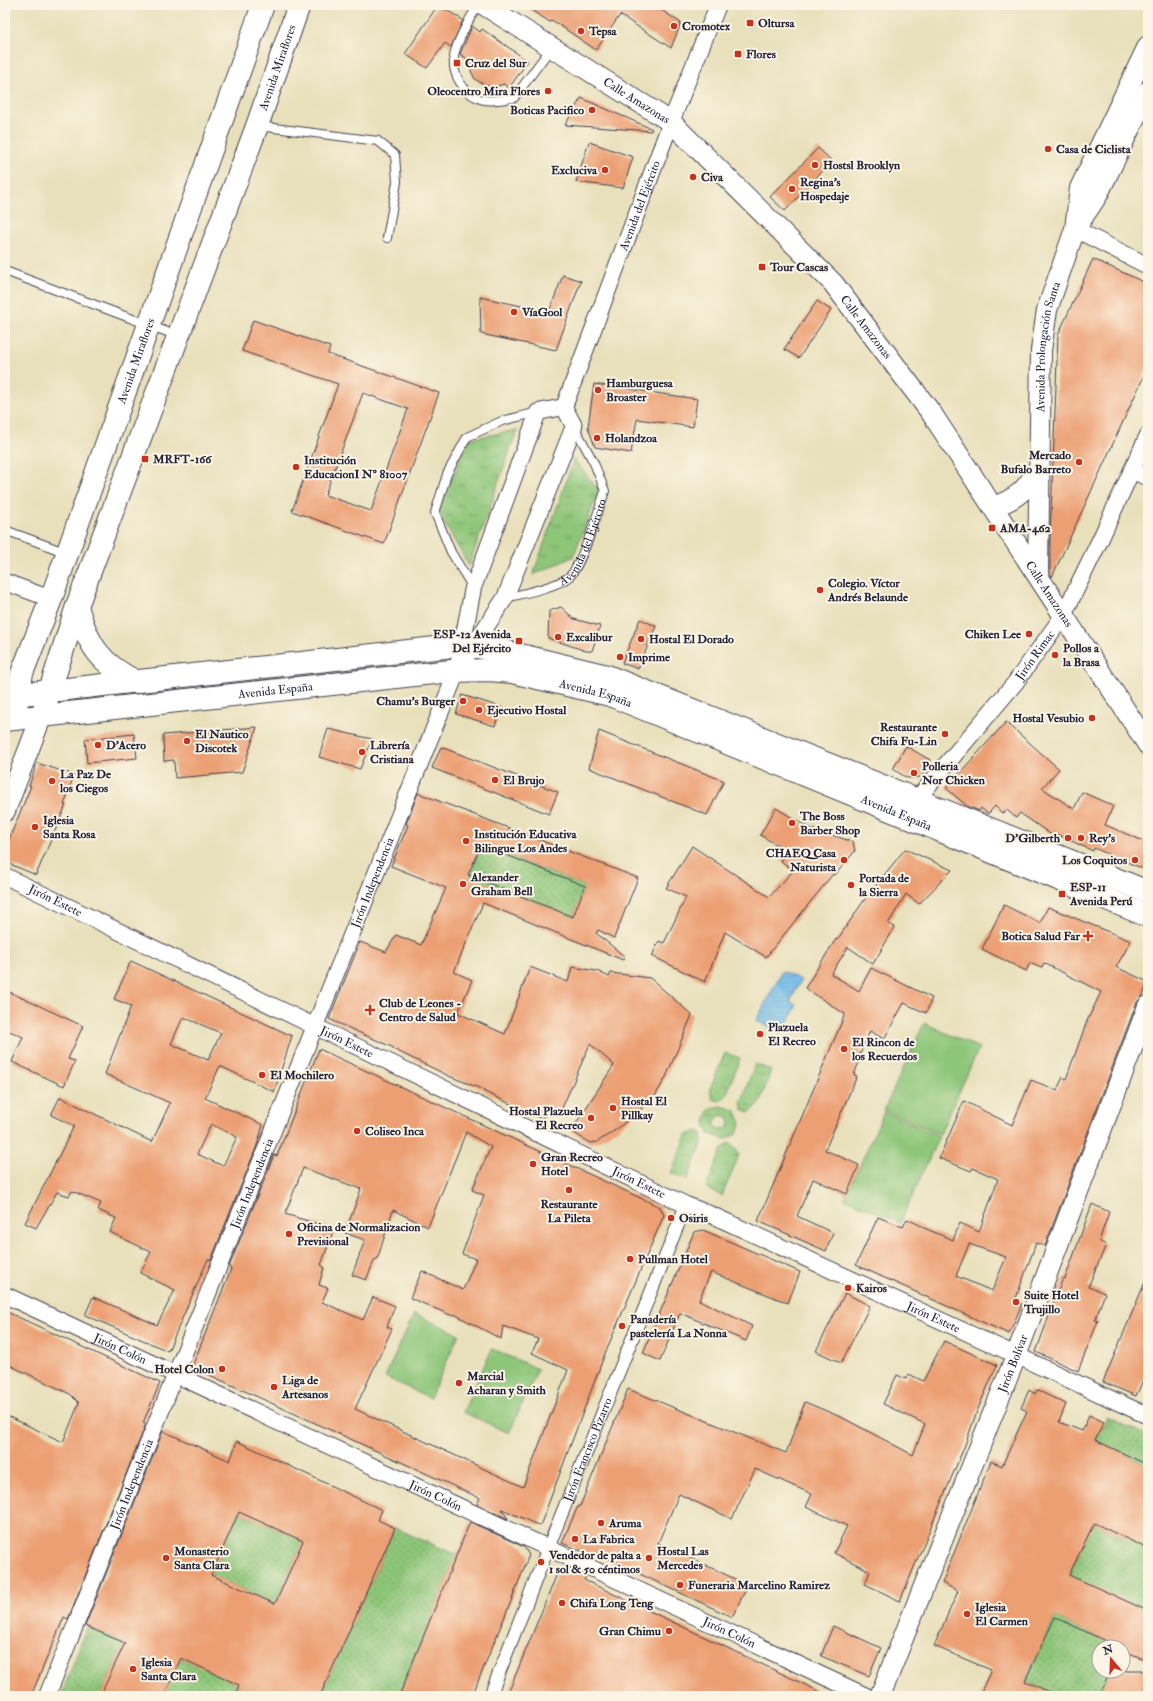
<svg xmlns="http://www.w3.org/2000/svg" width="1153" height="1701" viewBox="0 0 1153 1701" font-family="'IM FELL Double Pica',serif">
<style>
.grass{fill:url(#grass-tufts);stroke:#58745a;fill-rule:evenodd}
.garden{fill:url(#garden-dots);stroke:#58745a}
.pitch{fill:#8ec679;stroke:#58745a}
.water{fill:url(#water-rules);stroke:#496e92}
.building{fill:#ec9f72;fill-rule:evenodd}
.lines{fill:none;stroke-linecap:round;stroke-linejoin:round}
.service-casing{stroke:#403e4e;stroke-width:10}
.pedestrian-casing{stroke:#403e4e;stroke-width:14}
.minor-casing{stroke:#403e4e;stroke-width:18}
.tertiary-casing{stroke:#403e4e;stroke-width:22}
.secondary-casing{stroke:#403e4e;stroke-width:24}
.primary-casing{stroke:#403e4e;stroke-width:24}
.service{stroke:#fff;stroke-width:8}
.pedestrian{stroke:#fff;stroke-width:12}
.minor{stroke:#fff;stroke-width:16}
.tertiary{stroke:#fff;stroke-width:20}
.secondary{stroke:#fff;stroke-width:22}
.primary{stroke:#fff;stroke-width:22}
.poi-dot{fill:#c8321e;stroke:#fcf5e5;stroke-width:1.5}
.labels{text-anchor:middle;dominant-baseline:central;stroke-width:4;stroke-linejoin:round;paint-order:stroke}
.poi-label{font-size:12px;font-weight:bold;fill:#22223b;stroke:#fcf5e5;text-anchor:start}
.street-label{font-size:12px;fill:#22223b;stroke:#fcf5e5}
</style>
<defs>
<pattern id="grass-tufts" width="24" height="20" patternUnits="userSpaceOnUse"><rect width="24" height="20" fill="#8ec679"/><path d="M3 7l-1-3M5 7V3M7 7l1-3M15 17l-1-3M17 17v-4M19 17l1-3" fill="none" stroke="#74a064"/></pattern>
<pattern id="garden-dots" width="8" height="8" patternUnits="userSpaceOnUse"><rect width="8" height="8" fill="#8ec679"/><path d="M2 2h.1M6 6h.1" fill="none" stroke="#74a064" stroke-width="1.8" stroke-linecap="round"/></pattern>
<pattern id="water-rules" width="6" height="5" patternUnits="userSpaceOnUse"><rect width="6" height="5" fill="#70bbe9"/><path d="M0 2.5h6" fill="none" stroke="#61a0c9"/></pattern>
</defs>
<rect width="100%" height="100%" fill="#fcf5e5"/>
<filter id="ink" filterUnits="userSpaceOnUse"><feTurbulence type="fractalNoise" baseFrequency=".025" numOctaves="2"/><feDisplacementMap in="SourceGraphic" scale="8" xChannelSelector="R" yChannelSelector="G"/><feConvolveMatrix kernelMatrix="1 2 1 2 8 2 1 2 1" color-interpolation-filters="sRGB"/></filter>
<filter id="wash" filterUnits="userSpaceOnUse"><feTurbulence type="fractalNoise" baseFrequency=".012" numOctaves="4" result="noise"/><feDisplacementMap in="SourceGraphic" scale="16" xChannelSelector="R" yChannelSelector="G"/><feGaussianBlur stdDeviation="0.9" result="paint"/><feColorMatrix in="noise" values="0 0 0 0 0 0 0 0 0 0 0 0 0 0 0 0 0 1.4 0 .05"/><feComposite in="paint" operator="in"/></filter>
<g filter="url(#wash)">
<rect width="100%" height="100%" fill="#e8e0bb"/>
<path class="grass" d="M517 430 469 566 438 512 469 439Z
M574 459 599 491 573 557 533 575Z
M725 1053 740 1058 726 1096 719 1101 712 1099 710 1089Z
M755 1064 771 1070 760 1103 750 1112 743 1110 741 1103Z
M721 1106 735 1110 741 1123 737 1134 725 1139 709 1134 705 1123 709 1110ZM722 1115 728 1117 730 1123 728 1128 723 1129 717 1128 714 1123 717 1118Z
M697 1131 702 1133 703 1141 687 1180 671 1173 687 1135Z
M729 1143 734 1146 739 1155 722 1196 706 1188 722 1149Z"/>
<path class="garden" d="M481 845 585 886 573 917 470 876Z
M1107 1417 1148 1436V1465L1095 1440Z
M239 1512 303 1541 275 1604 211 1575Z
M1094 1523 1148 1549V1596L1142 1609 1069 1575Z
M395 1528 457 1555 399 1696H320Z
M1055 1617 1118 1647H1099V1671H1111L1098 1696H1059L1025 1681Z
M87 1627 125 1643 100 1696H61Z
M181 1658 239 1685 234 1696H164Z"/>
<path class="pitch" d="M924 1023 979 1048 940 1134 884 1110Z
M884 1112 939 1136 900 1223 845 1198Z
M414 1314 459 1334 430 1398 385 1377Z
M492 1349 538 1369 509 1433 463 1412Z"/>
<path class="water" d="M782 971 801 980 790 1002 797 1005 783 1033 756 1021Z"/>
<g id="blocks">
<path class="building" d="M438 5 463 20 451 47 445 43 427 68 405 54Z
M523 5H654L681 23 671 48 620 15 596 50 552 20 550 22Z
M472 26 480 32 482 29 528 61 509 88 504 84 494 87 484 85 475 79 471 71 470 61 460 54Z
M581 98 652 129 651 131 565 125Z
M589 142 633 157 623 188 576 182Z
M818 148 832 161 785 211 770 197Z
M1093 259 1148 284V367L1052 577 1050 573V540L1058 335Z
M563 275 581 281 556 350 481 334 480 297 549 312Z
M817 301 831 310 799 358 784 349Z
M253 320 330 347 328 354 439 393 384 544 292 511 338 384 242 351ZM363 393 408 409 371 511 325 495Z
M594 384 697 399 693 427 637 419 631 453 595 447 588 427Z
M561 607 574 619 600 626 592 651H586L548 638 549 611Z
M640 619 656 626 638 669 622 663Z
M462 695 501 707 495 726 456 714Z
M1006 722 1059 769 1042 788 1074 809 1082 792 1113 806 1105 825 1148 843V871L1094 848 1093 851 1054 833 1053 836 1020 813 1016 818 1007 810 1003 814 995 806 988 814 981 808 979 811 967 806 946 788Z
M257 727 242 772 175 778 174 760 164 761 163 735Z
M328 729 372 739 360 769 319 757Z
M599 731 724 781 707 815 589 768Z
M134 734 137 758 87 763 85 739Z
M906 746 930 760 921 777 907 778 893 769Z
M441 747 558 792 549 814 432 768Z
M37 763 74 775 64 805H66L36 875 5 862V849L31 786H29Z
M418 793 638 878 614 938 598 930 596 933 625 957 623 960 483 903 454 972 472 980 458 1013 505 1034 530 967 568 982 572 967 597 971 609 977 611 973 650 978 692 1015 666 1077 654 1098 617 1129 597 1142 590 1143 571 1131 614 1065 590 1044 559 1115 547 1111 542 1119 483 1091 484 1090 449 1076 393 1049 394 1048 329 1019 360 942 386 952 396 935 421 945 446 888 391 866 408 825 406 824ZM481 845 585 886 573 917 468 875Z
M776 808 810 828 853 842 855 851 835 875 833 874 766 957 725 932 705 982 652 956 659 941 664 943 686 897 666 888 692 846 769 897 793 871 780 860 791 853 760 835Z
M905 849 952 870 919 904 906 894 888 924 895 927 873 964 848 947 831 974 859 991 871 968 932 998 926 1013 904 1003 884 1039 870 1031 858 1058 860 1059 854 1075 857 1076 825 1150 859 1165 847 1194 813 1179 797 1216 833 1233 826 1251 758 1221 845 1014 805 988 836 939 837 940 865 899Z
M1004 905 1040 923 1048 907 1131 941 1116 967 1148 982 1142 997 1137 1002 1045 1246 1036 1243 1015 1301 1022 1304 1009 1334 856 1265 878 1217 903 1227 907 1219 924 1227V1228L953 1240 960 1223 979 1232 998 1179 973 1168 971 1171 939 1158 964 1101 1012 1125 1031 1080 1057 1090 1063 1077 1066 1079 1087 1021 1101 992 1044 963 1041 968 1030 963 1026 971 982 949ZM969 1244 1006 1257 992 1291 956 1276Z
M131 961 292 1036 274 1092 220 1066 205 1098 263 1125 256 1148 211 1260 208 1259 168 1351 85 1315 93 1297 157 1325 175 1290 140 1273 151 1252 110 1232 116 1218 98 1210 101 1203 72 1191 69 1196 57 1192 36 1228 25 1223 74 1126 51 1115 60 1097 152 1142 170 1103 105 1074 131 1006 114 999ZM183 1017 221 1033 208 1060 171 1044ZM211 1124 237 1137 223 1166 197 1154Z
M5 990 83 1026 68 1059 75 1061 64 1086 12 1062 23 1037 5 1029Z
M319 1049 660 1207 664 1215 606 1351 540 1526 502 1509 508 1519 477 1504 480 1498 192 1367 231 1269 229 1267 274 1155 277 1156ZM466 1132 491 1147 472 1190 484 1195 462 1254 476 1259 463 1290 422 1271 410 1298 453 1316 454 1314 501 1339 503 1326 538 1339 532 1353 568 1370 523 1487 355 1409 392 1329 387 1327 395 1306 373 1297 363 1320 322 1302 328 1288 319 1285 324 1267 321 1265 334 1229 285 1214 303 1168 361 1189 345 1233 365 1240 352 1275 366 1280 375 1259 377 1260 393 1210 428 1227Z
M1092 1204 1109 1212 1099 1241 1106 1245 1088 1287 1105 1293 1095 1320 1098 1321 1078 1371 1036 1352 1055 1299 1063 1278 1065 1279Z
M703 1230 800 1272 788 1303 711 1272 699 1300 752 1326 746 1341 680 1313 660 1361 643 1353 694 1232Z
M1148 1275V1369L1136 1396 1103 1382Z
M845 1293 870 1306 841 1363 816 1351Z
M5 1311 160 1383 143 1423 146 1424 68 1619 64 1617 31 1696H5V1415L63 1442 79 1403 70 1394 5 1363Z
M944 1341 997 1365 977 1411 965 1445 900 1601 865 1584 870 1571 834 1553 847 1526 806 1507 812 1494 755 1469 732 1519 679 1494 658 1543 748 1585 732 1617 595 1553 594 1556 562 1543 578 1506H580L628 1389 786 1453 805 1402 843 1418 913 1455 925 1424 883 1404 897 1375 906 1379 909 1374 923 1381Z
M1029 1390 1035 1394 1037 1390 1066 1404 1059 1422 1082 1431 1089 1415 1104 1422 1095 1440 1148 1465V1549L1094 1523 1069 1575 1148 1611V1661L1123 1650V1647H1118L1055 1617 1025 1681 1059 1696H979L991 1670 934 1646 958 1591 942 1583 991 1461 1002 1466 1027 1411 1021 1408Z
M163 1431 230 1461 237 1441 382 1510 378 1520 395 1528 320 1696H235L239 1685 181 1658 164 1696H100L125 1643 85 1626ZM239 1512 303 1541 275 1604 211 1575Z
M470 1522 524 1547 529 1555 514 1594 472 1696H399Z
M569 1568 586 1576 584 1580 829 1696H507L557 1574Z
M833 1626 881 1648 869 1676 821 1656Z
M1111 1671H1148V1681L1141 1696H1098Z"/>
</g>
</g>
<g filter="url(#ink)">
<use href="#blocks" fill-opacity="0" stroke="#403e4e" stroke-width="1"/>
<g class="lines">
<g class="service-casing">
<g id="service">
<path d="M478 5C471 16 454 46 454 58 452 74 463 92 478 98 488 103 503 99 514 98L551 48"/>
<path d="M258 126 378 141 395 155 397 182 387 238"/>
<path d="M5 271 178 336"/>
<path d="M5 530 67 553"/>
<path d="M473 588 451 552 435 513 447 474 467 437 502 421 538 412"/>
<path id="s1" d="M505 598C521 594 558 587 570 576 582 564 599 509 605 491L594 463 574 426"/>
</g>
</g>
<g class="pedestrian-casing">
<g id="pedestrian">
<path id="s2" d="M490 1696 548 1548 686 1205"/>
</g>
</g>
<g class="minor-casing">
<g id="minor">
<path d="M1075 229 1148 266"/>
<path d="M1132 470 1148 478"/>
<path d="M5 582 51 599"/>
<path id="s3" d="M468 654 505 598 574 426 564 407 671 122 718 5"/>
<path id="s4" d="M917 799 1015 683 1063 616 1101 538 1148 435"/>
<path id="s5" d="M5 876 314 1026 686 1205 714 1216 1148 1416"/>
<path id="s6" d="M5 1295 866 1696"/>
<path id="s7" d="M47 1696 457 671 473 588 538 412 564 407"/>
</g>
</g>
<g class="tertiary-casing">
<g id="tertiary">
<path id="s8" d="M484 5 671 122 833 283 932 414 1148 745"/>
<path d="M1077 226 1097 196 1148 91"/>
<path d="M993 507C1018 498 1025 491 1039 468"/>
<path id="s9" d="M1038 575 1041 350 1047 310 1075 229 1080 188 1148 46"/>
<path d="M5 811 42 715"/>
<path id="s10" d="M880 1696 1016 1356 1148 1006"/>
</g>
</g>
<g class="secondary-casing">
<g id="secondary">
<path d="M77 606C88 645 100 664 137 682"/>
<path id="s11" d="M42 715 77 606 257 126 299 5"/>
<path id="s12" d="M14 719 22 673 51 599 263 5"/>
</g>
</g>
<g class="primary-casing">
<g id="primary">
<path d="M5 696 462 645 500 650 607 676 1148 892"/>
<path id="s13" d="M5 720 451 671 489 670 512 672 610 695 1148 916"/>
</g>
</g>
<use href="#service" class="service"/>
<use href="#pedestrian" class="pedestrian"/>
<use href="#minor" class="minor"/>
<use href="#tertiary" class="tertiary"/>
<use href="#secondary" class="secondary"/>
<use href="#primary" class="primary"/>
</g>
</g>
<g class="poi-dot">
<rect x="746" y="19" width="8" height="8" rx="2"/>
<circle cx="674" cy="26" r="4"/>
<circle cx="581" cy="31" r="4"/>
<rect x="734" y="50" width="8" height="8" rx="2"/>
<rect x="453" y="59" width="8" height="8" rx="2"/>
<circle cx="548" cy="91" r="4"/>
<circle cx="592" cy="110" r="4"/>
<circle cx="1048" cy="149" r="4"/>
<circle cx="815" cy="165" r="4"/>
<circle cx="605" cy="170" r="4"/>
<circle cx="693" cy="177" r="4"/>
<circle cx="792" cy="189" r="4"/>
<rect x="758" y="263" width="8" height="8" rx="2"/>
<circle cx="514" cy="312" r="4"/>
<circle cx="598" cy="390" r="4"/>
<circle cx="597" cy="438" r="4"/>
<rect x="141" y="455" width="8" height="8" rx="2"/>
<circle cx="1079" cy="462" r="4"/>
<circle cx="296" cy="467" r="4"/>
<rect x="988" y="524" width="8" height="8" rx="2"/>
<circle cx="820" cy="590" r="4"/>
<circle cx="1029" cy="634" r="4"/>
<circle cx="558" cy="637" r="4"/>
<circle cx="641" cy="639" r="4"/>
<rect x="515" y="637" width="8" height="8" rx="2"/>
<circle cx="1055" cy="655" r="4"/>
<circle cx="620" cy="657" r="4"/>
<circle cx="463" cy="701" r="4"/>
<circle cx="479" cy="710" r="4"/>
<circle cx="1092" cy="718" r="4"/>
<circle cx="945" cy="734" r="4"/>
<circle cx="187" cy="741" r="4"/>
<circle cx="98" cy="745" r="4"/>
<circle cx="362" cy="752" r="4"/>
<circle cx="914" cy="773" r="4"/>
<circle cx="495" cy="780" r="4"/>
<circle cx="52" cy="781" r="4"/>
<circle cx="792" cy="823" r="4"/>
<circle cx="35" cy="827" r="4"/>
<circle cx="1068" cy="838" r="4"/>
<circle cx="1081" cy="838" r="4"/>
<circle cx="466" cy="841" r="4"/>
<circle cx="844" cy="860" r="4"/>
<circle cx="1135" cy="860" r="4"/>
<circle cx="463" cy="884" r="4"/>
<circle cx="851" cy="885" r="4"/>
<rect x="1058" y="890" width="8" height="8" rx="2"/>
<path d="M1086 930h4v4h4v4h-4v4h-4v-4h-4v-4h4z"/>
<path d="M368 1004h4v4h4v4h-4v4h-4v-4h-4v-4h4z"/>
<circle cx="760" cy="1034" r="4"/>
<circle cx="844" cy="1049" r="4"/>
<circle cx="262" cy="1075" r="4"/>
<circle cx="613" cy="1108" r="4"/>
<circle cx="591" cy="1118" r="4"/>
<circle cx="357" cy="1131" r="4"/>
<circle cx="533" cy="1164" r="4"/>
<circle cx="569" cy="1190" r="4"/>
<circle cx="671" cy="1218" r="4"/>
<circle cx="289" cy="1234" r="4"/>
<circle cx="630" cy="1259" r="4"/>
<circle cx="848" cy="1288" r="4"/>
<circle cx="1016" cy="1302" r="4"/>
<circle cx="622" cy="1326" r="4"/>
<circle cx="222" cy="1369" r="4"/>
<circle cx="459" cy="1383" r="4"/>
<circle cx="274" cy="1387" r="4"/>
<circle cx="601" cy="1523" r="4"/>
<circle cx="575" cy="1539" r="4"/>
<circle cx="166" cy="1558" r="4"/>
<circle cx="649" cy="1558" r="4"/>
<circle cx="541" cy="1562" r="4"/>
<circle cx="680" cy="1585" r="4"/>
<circle cx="562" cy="1603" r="4"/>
<circle cx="967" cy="1614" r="4"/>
<circle cx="669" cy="1631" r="4"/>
<circle cx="133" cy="1669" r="4"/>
</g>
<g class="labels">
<g class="poi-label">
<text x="758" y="23">Oltursa</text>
<text x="682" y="26">Cromotex</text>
<text x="589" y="31">Tepsa</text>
<text x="746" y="54">Flores</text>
<text x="465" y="63">Cruz del Sur</text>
<text x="540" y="91" text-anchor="end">Oleocentro Mira Flores</text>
<text x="584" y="110" text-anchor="end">Boticas Pacifico</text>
<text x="1056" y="149">Casa de Ciclista</text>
<text x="823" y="165">Hostsl Brooklyn</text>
<text x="597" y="170" text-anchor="end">Excluciva</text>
<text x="701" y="177">Civa</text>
<text x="800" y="182">Regina's<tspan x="800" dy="14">Hospedaje</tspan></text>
<text x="770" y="267">Tour Cascas</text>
<text x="522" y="312">VíaGool</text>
<text x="606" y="383">Hamburguesa<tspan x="606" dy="14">Broaster</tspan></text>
<text x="605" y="438">Holandzoa</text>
<text x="1071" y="455" text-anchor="end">Mercado<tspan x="1071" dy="14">Bufalo Barreto</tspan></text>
<text x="153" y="459">MRFT-166</text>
<text x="304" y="460">Institución<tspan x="304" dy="14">EducacionI Nº 81007</tspan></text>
<text x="1000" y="528">AMA-462</text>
<text x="828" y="583">Colegio. Víctor<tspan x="828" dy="14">Andrés Belaunde</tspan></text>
<text x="511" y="634" text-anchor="end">ESP-12 Avenida<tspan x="511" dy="14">Del Ejército</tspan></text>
<text x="1021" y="634" text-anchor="end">Chiken Lee</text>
<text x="566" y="637">Excalibur</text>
<text x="649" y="639">Hostal El Dorado</text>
<text x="1063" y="648">Pollos a<tspan x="1063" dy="14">la Brasa</tspan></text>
<text x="628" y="657">Imprime</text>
<text x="455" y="701" text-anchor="end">Chamu's Burger</text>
<text x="487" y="710">Ejecutivo Hostal</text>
<text x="1084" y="718" text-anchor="end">Hostal Vesubio</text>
<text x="937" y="727" text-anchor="end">Restaurante<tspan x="937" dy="14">Chifa Fu-Lin</tspan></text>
<text x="195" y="734">El Nautico<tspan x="195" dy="14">Discotek</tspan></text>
<text x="106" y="745">D'Acero</text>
<text x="370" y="745">Librería<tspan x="370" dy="14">Cristiana</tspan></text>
<text x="922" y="766">Polleria<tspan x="922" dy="14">Nor Chicken</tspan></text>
<text x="60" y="774">La Paz De<tspan x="60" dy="14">los Ciegos</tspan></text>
<text x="503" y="780">El Brujo</text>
<text x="800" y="816">The Boss<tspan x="800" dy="14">Barber Shop</tspan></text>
<text x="43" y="820">Iglesia<tspan x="43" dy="14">Santa Rosa</tspan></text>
<text x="474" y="834">Institución Educativa<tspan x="474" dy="14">Bilingue Los Andes</tspan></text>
<text x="1060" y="838" text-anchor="end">D’Gilberth</text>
<text x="1089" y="838">Rey's</text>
<text x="836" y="853" text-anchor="end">CHAEQ Casa<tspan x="836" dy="14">Naturista</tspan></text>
<text x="1127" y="860" text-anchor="end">Los Coquitos</text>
<text x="471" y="877">Alexander<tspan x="471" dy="14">Graham Bell</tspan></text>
<text x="859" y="878">Portada de<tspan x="859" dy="14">la Sierra</tspan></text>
<text x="1070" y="887">ESP-11<tspan x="1070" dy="14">Avenida Perú</tspan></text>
<text x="1080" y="936" text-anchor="end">Botica Salud Far</text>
<text x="379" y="1003">Club de Leones -<tspan x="379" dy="14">Centro de Salud</tspan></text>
<text x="768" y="1027">Plazuela<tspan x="768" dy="14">El Recreo</tspan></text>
<text x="852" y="1042">El Rincon de<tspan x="852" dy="14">los Recuerdos</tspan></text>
<text x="270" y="1075">El Mochilero</text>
<text x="621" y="1101">Hostal El<tspan x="621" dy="14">Pillkay</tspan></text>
<text x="583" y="1111" text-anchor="end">Hostal Plazuela<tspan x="583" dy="14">El Recreo</tspan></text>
<text x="365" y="1131">Coliseo Inca</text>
<text x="541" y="1157">Gran Recreo<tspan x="541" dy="14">Hotel</tspan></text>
<text x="569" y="1204" text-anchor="middle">Restaurante<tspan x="569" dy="14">La Pileta</tspan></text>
<text x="679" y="1218">Osiris</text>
<text x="297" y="1227">Oficina de Normalizacion<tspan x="297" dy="14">Previsional</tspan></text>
<text x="638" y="1259">Pullman Hotel</text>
<text x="856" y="1288">Kairos</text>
<text x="1024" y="1295">Suite Hotel<tspan x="1024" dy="14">Trujillo</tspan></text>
<text x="630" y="1319">Panadería<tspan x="630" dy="14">pastelería La Nonna</tspan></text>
<text x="214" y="1369" text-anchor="end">Hotel Colon</text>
<text x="467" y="1376">Marcial<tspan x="467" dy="14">Acharan y Smith</tspan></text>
<text x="282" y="1380">Liga de<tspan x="282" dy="14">Artesanos</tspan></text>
<text x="609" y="1523">Aruma</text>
<text x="583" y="1539">La Fabrica</text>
<text x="174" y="1551">Monasterio<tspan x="174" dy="14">Santa Clara</tspan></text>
<text x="657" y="1551">Hostal Las<tspan x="657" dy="14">Mercedes</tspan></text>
<text x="549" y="1555">Vendedor de palta a<tspan x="549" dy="14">1 sol &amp; 50 céntimos</tspan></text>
<text x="688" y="1585">Funeraria Marcelino Ramirez</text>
<text x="570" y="1603">Chifa Long Teng</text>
<text x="975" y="1607">Iglesia<tspan x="975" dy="14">El Carmen</tspan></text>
<text x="661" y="1631" text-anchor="end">Gran Chimu</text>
<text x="141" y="1662">Iglesia<tspan x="141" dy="14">Santa Clara</tspan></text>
</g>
<g class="street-label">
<text stroke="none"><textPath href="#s11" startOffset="689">Avenida Miraflores</textPath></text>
<text stroke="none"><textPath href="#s8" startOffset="180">Calle Amazonas</textPath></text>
<text stroke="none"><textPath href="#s3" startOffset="489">Avenida del Ejército</textPath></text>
<text stroke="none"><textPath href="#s8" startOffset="504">Calle Amazonas</textPath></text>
<text stroke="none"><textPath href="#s9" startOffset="229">Avenida Prolongación Santa</textPath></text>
<text stroke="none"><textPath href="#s12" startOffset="379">Avenida Miraflores</textPath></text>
<text stroke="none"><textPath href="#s1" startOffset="105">Avenida del Ejército</textPath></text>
<text stroke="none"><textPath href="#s8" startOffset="828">Calle Amazonas</textPath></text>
<text stroke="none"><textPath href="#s4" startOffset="186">Jirón Rimac</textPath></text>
<text stroke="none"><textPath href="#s13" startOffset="272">Avenida España</textPath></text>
<text stroke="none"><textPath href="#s13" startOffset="596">Avenida España</textPath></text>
<text stroke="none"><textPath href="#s13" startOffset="920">Avenida España</textPath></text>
<text stroke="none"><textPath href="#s7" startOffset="876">Jirón Independencia</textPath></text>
<text stroke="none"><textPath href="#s5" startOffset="56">Jirón Estete</textPath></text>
<text stroke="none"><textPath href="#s5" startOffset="380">Jirón Estete</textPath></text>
<text stroke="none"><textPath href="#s5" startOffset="704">Jirón Estete</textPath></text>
<text stroke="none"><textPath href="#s7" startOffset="552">Jirón Independencia</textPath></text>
<text stroke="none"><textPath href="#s5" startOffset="1028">Jirón Estete</textPath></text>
<text stroke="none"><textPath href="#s6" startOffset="127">Jirón Colón</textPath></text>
<text stroke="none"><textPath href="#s10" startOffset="358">Jirón Bolívar</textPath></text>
<text stroke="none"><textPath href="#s2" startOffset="265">Jirón Francisco Pizarro</textPath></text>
<text stroke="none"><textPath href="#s7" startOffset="228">Jirón Independencia</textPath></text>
<text stroke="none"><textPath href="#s6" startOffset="475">Jirón Colón</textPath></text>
<text stroke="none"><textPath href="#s6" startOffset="799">Jirón Colón</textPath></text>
</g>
</g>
<rect width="1153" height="1701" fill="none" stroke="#fcf5e5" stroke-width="20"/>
<g transform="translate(1111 1659) rotate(341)"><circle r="19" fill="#fcf5e5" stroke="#a5a1a1"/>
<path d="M0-3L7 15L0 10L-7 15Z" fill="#c8321e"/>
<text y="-6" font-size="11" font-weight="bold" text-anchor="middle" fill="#22223b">N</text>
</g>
</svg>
